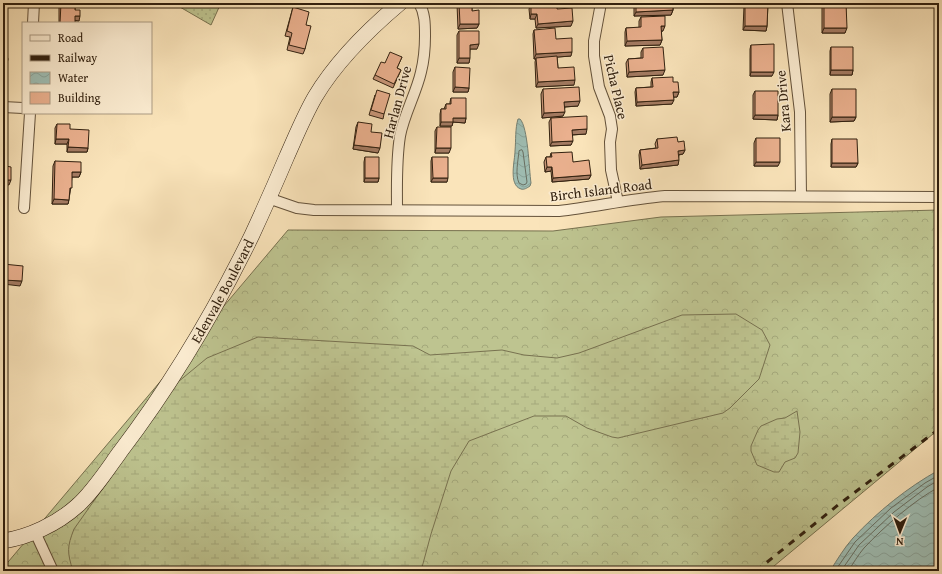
<svg xmlns="http://www.w3.org/2000/svg" width="942" height="574" viewBox="0 0 942 574" font-family="'Gentium Book Plus',serif">
<style>
.grass{fill:url(#grass-dots);stroke:#787250}
.forest{fill:url(#forest-crowns);stroke:#787250}
.wetland{fill:url(#wetland-marsh);stroke:#787250}
.water{fill:url(#water-waves);stroke:#737f72}
.lines{fill:none;stroke-linecap:round;stroke-linejoin:round}
.shore{stroke:#686f62;stroke-width:1}
.street-casing{stroke:#63513a;stroke-width:12}
.secondary-casing{stroke:#31200f;stroke-width:16}
.street{stroke:#fcedd2;stroke-width:10}
.secondary{stroke:#fcedd2;stroke-width:15}
.rail{stroke:#31200f;stroke-width:3;stroke-dasharray:7 7;stroke-linecap:butt}
.wall{fill:#c9977a;stroke:#31200f}
.shaded-wall{fill:#a47b63;stroke:#31200f}
.building{fill:#eab08e;stroke:#31200f}
.labels{text-anchor:middle;dominant-baseline:central;stroke-width:3;stroke-linejoin:round;paint-order:stroke}
.street-label{font-size:14px;fill:#31200f;stroke:#fcedd2}
</style>
<defs>
<pattern id="grass-dots" width="8" height="8" patternUnits="userSpaceOnUse"><rect width="8" height="8" fill="#bec490"/><path d="M2 2h.1M6 6h.1" fill="none" stroke="#a4a87b" stroke-width="1.8" stroke-linecap="round"/></pattern>
<pattern id="forest-crowns" width="20" height="18" patternUnits="userSpaceOnUse"><rect width="20" height="18" fill="#bec490"/><path d="M2 6a3 3 0 1 1 6 0M12 15a3 3 0 1 1 6 0" fill="none" stroke="#a4a87b"/></pattern>
<pattern id="wetland-marsh" width="20" height="14" patternUnits="userSpaceOnUse"><rect width="20" height="14" fill="#bec490"/><path d="M1 5h8M5 5V1M11 12h8M15 12V8" fill="none" stroke="#a4a87b"/></pattern>
<pattern id="water-waves" width="16" height="10" patternUnits="userSpaceOnUse"><rect width="16" height="10" fill="#9fbeb4"/><path d="M0 5q4-4 8 0t8 0" fill="none" stroke="#89a39a"/></pattern>
</defs>
<rect width="100%" height="100%" fill="#fae4ba"/>
<filter id="stains"><feTurbulence type="fractalNoise" baseFrequency=".005" numOctaves="4"/><feColorMatrix values="0 0 0 0 .2 0 0 0 0 .09 0 0 0 0 .02 0 0 0 .5 -.17"/></filter>
<radialGradient id="worn" r=".72"><stop offset=".6" stop-color="#630" stop-opacity="0"/><stop offset="1" stop-color="#630" stop-opacity=".3"/></radialGradient>
<path class="grass" d="M173 3H221L211 25Z"/>
<path class="forest" d="M939 210V429L768 571H3V568L288 230 553 231 661 217Z"/>
<path class="wetland" d="M736 314 762 330 770 345 759 379 730 408 723 413 618 438 612 437 587 428 566 416H534L469 441 451 471 431 534 421 571H73C67 552 67 547 74 529L178 382 207 358 258 337 413 346 430 355 502 350 524 355 557 358 579 353 682 315Z
M797 411 800 432 798 453 795 458 785 462 779 472H774L757 465 751 451V446L758 430 761 426 777 419 785 418Z"/>
<path class="water" d="M520 119C528 127 529 169 531 183L530 186C527 188 524 190 521 189 508 185 515 160 515 151 516 140 515 129 518 119Z
M939 470V571H830C837 560 844 548 853 538 877 512 908 487 939 470Z"/>
<g class="lines">
<path class="shore" d="M522 150 523 152 527 182 526 184 523 185 519 183C515 174 518 162 519 151Z
M835 571 855 542 891 508 925 483 939 475
M841 571 859 545 894 512 927 487 939 480
M848 571C853 564 858 555 864 548 885 526 913 501 939 487"/>
<g class="street-casing">
<path id="street" d="M601 3 594 41V56L599 87 610 116 612 129 610 142 611 170 618 202
M787 3 800 112 801 196
M33 23 34 3
M3 107 23 108
M268 198 297 208 314 210 559 211C594 207 629 199 665 196L939 197
M24 208 30 113
M397 210C397 186 396 161 400 136 404 114 416 94 421 72 424 60 425 48 425 36 425 24 425 13 419 3
M35 532 53 571"/>
</g>
<g class="secondary-casing">
<g id="secondary">
<path id="s1" d="M3 541C29 537 57 524 77 506 93 492 107 470 120 452 171 385 215 311 252 235 264 209 276 182 287 156 296 136 304 116 315 97 337 60 368 30 400 3"/>
</g>
</g>
<use href="#street" class="street"/>
<use href="#secondary" class="secondary"/>
<path class="rail" d="M756 571 838 505 939 429"/>
</g>
<path class="wall" d="M60 3H75V10L79 21H75V23H59V5Z
M458 3H472V11L479 24 477 28 458 29 457 4Z
M535 3H557V9L571 26 536 28 535 19H530L529 9 531 5 535 4Z
M634 3H673V10L671 15 634 16Z
M745 3H768L767 26 766 31 743 30 744 6Z
M824 3H846L845 33H822V8Z
M293 7 306 25 305 49 303 54 287 50 290 37 285 36Z
M641 17 663 31H661L662 40 660 45 625 46V32L626 28H639V21Z
M534 30 556 39 571 56 557 57 558 68 574 85 536 87 535 62 536 58 534 59 533 34Z
M459 31 477 49H470L469 63H457V35Z
M751 45 772 76H750V49Z
M831 47 853 70 852 75H830V51Z
M643 48 663 75 627 77 626 63 628 59 641 58V52Z
M402 57 397 68 401 70 393 88 373 79 375 75 385 63Z
M455 67 469 88 468 92H453V72Z
M652 78 679 92 677 97H674L672 104 636 106 635 92 636 88 651 87V82Z
M543 89 578 106 565 107 563 116 542 118 541 94Z
M832 89 856 117 854 121 830 122V94Z
M755 91 778 115 777 120 753 119V95Z
M375 95 384 114 383 119 369 115Z
M451 98 466 118 465 123 453 122 452 126H440V114L441 109H444L446 104H450V102Z
M551 118 586 134 572 135 571 145 550 146 549 122Z
M358 122 371 132 378 153 353 149 356 127Z
M57 124 88 148 87 152H67V144H55V128Z
M437 127 449 153H435V131Z
M756 138 778 166H754V143Z
M657 139 678 142 685 150 683 154 679 155 678 165 640 169 639 155 640 150 656 148 655 144Z
M832 139 858 163 856 167H831V144Z
M551 153 573 162 591 175 589 179 552 182 551 171 545 172 544 162 546 157H550Z
M365 157 379 178 378 182H364V162Z
M432 157 447 182H431V161Z
M55 161 81 172 79 177H72L70 193 68 204H52L53 166Z"/>
<path class="shaded-wall" d="M322 3H334V5L321 6Z
M673 10 671 15 634 16 636 12Z
M531 14H537L535 19H530Z
M75 16H80L79 21 73 20Z
M573 21 571 26 536 28 538 24Z
M460 24H479L477 28 458 29Z
M661 26H665L663 31H660Z
M745 26H767L766 31 743 30Z
M824 28H847L845 33H822Z
M662 40 660 45 625 46 627 41Z
M479 44 477 49H469L470 45Z
M572 52 571 56 534 59 536 54Z
M459 58H470L469 63H457Z
M8 59 7 64 3 65V61Z
M665 70 663 75 627 77 629 72Z
M831 70H853L852 75H830Z
M751 72H774L772 76H750Z
M575 80 574 85 536 87 538 82Z
M455 87 469 88 468 92H453Z
M673 92H679L677 97H672Z
M674 100 672 104 636 106 637 102Z
M580 101 578 106 563 107 564 102Z
M565 112 563 116 542 118 544 113Z
M755 115H778L777 120 753 119Z
M832 117H856L854 121 830 122Z
M453 118H466L465 123 453 122 452 126H440L441 122Z
M587 129 586 134 570 135 572 130Z
M56 139H69L67 144H55Z
M573 141 571 145 550 146 552 142Z
M354 145 380 148 378 153 353 149Z
M68 147 88 148 87 152H67Z
M436 148H451L449 153H435Z
M685 150 683 154 676 155 678 151Z
M679 160 678 165 640 169 642 165Z
M756 162H780L778 166H754Z
M832 163H858L856 167H831Z
M547 167H552L551 171 545 172Z
M72 172H81L79 177H71Z
M591 175 589 179 552 182 553 178Z
M365 178H379L378 182H364Z
M433 178H448L447 182H431Z
M3 180H11L9 185 3 184Z
M54 199 69 200 68 204H52Z
M3 280 22 281 20 286 3 284Z"/>
<path class="building" d="M61 3H75V10H80V16H75V23H60Z
M459 3H472V11L479 10V24H460Z
M537 3H557V9L572 8 573 21 538 24 537 14H531V5L537 4Z
M636 3H673V10L636 12Z
M745 3H768L767 26H745Z
M824 3H846L847 28H824Z
M293 7 309 12 306 25 311 26 305 49 289 45 292 33 287 31Z
M665 16V26H661L662 40 627 41 626 28 641 27V17Z
M555 28 556 39 572 38V52L536 54 534 30Z
M459 31H479V44L470 45V58H459Z
M774 44V72H751V45Z
M3 46H4L8 59 3 61Z
M663 47 665 70 629 72 628 59 643 58V48Z
M831 47H853V70H831Z
M390 52 402 57 397 68 401 70 394 84 375 75 381 62 385 63Z
M557 56 558 68 574 67 575 80 538 82 536 58Z
M455 67 470 68 469 88 455 87Z
M673 77V82H678L679 92H673L674 100 637 102 636 88 653 87 652 78Z
M579 87 580 101 564 102 565 112 544 113 543 89Z
M832 89H856V117H832Z
M377 90 390 94 384 114 371 110Z
M755 91H778V115H755Z
M451 98H466V118H453V122H441V109H446V104H451Z
M587 116V129L572 130 573 141 552 142 551 118Z
M358 122 372 124 371 132 382 133 380 148 354 145Z
M57 124H70V129L89 130 88 148 68 147 69 139H56Z
M437 127H451V148H436Z
M677 137 678 142 684 141 685 150 678 151 679 160 642 165 640 150 658 148 657 139Z
M756 138H780V162H756Z
M832 139H857L858 163H832Z
M3 144H7L6 166 11 167V180H3Z
M572 152 573 162 589 160 591 175 553 178 552 167H547L546 157H552L551 153Z
M365 157H379V178H365Z
M432 157H448V178H433Z
M55 161 81 162V172H72V188H70L69 200 54 199Z
M3 264 23 266 22 281 3 280Z"/>
<g class="labels">
<g class="street-label">
<text transform="translate(616 87) rotate(77)">Picha Place</text>
<text transform="translate(783 101) rotate(-95)">Kara Drive</text>
<text transform="translate(397 102) rotate(-75)">Harlan Drive</text>
<text transform="translate(601 190) rotate(-7)">Birch Island Road</text>
<text stroke="none"><textPath href="#s1" startOffset="343">Edenvale Boulevard</textPath></text>
</g>
</g>
<rect width="942" height="574" fill="none" stroke="#fae4ba" stroke-width="16"/>
<rect x="4" y="4" width="934" height="566" fill="none" stroke="#31200f" stroke-width="2"/>
<rect x="8" y="8" width="926" height="558" fill="none" stroke="#31200f"/>
<rect x="22" y="22" width="130" height="92" fill="#fcedd2" stroke="#ab9b84"/>
<rect x="30" y="35" width="20" height="6" fill="#fcedd2" stroke="#ab9b84"/>
<text x="58" y="42" font-size="12" fill="#31200f">Road</text>
<rect x="30" y="55" width="20" height="6" fill="#31200f" stroke="#ab9b84"/>
<text x="58" y="62" font-size="12" fill="#31200f">Railway</text>
<rect x="30" y="72" width="20" height="12" fill="url(#water-waves)" stroke="#ab9b84"/>
<text x="58" y="82" font-size="12" fill="#31200f">Water</text>
<rect x="30" y="92" width="20" height="12" fill="#eab08e" stroke="#ab9b84"/>
<text x="58" y="102" font-size="12" fill="#31200f">Building</text>
<g transform="translate(900 532) rotate(181)" stroke="#fcedd2" stroke-width="3" paint-order="stroke">
<path d="M0-3L7 15L0 10L-7 15Z" fill="#31200f"/>
<text y="-6" font-size="11" font-weight="bold" text-anchor="middle" fill="#31200f">N</text>
</g>
<rect width="100%" height="100%" filter="url(#stains)"/>
<rect width="100%" height="100%" fill="url(#worn)"/>
</svg>
